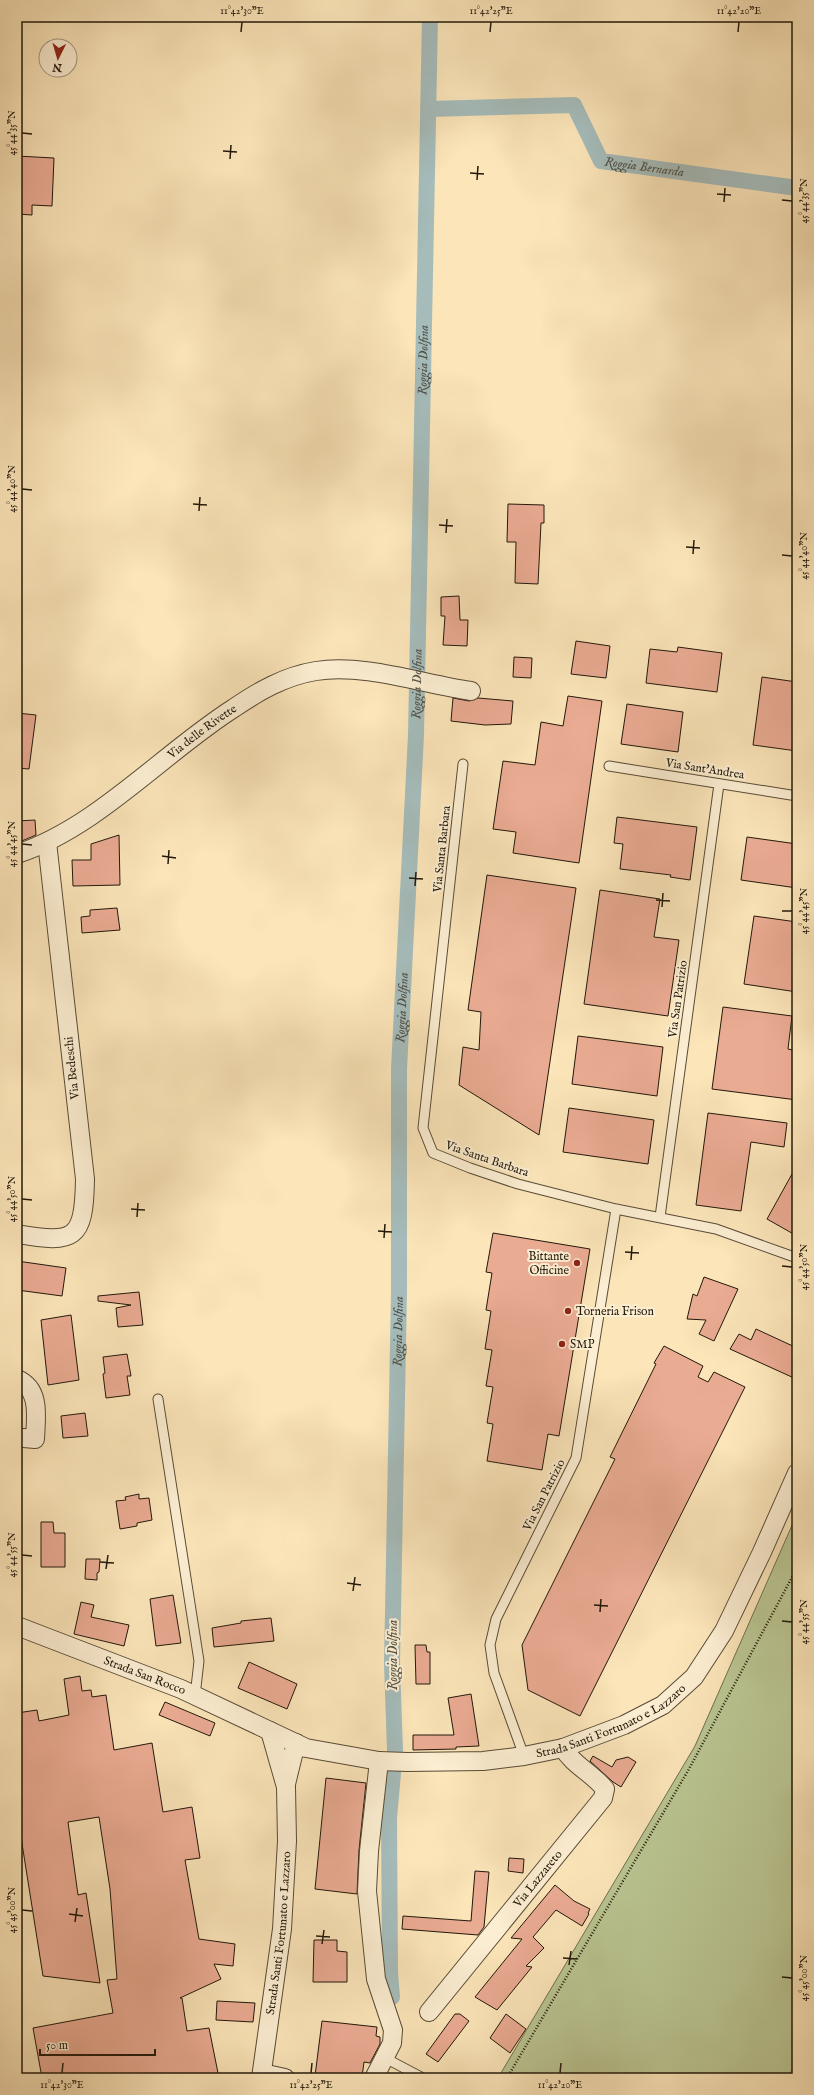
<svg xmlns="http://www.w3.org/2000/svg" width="814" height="2095" viewBox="0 0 814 2095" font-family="'IM FELL English',serif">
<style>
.green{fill:#bac693;stroke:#6e6f4e}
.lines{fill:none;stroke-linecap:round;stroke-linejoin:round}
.canal{stroke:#a5bcbb;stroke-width:16}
.building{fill:#eaab93;stroke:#22180a}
.service-casing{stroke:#584b36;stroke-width:11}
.minor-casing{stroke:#584b36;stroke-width:20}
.path{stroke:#22180a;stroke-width:2.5;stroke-dasharray:1 2;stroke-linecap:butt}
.service{stroke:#fceed2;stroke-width:9}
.minor{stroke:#fceed2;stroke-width:18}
.ticks{fill:none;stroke:#22180a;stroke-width:1.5}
.poi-dot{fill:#8f2418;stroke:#fceed2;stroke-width:1.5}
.labels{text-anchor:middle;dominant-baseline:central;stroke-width:4;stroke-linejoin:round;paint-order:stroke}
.street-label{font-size:12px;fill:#22180a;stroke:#fceed2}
.poi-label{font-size:12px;fill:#22180a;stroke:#fceed2;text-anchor:start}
.water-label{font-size:13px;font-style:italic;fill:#505148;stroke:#fceed2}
.neatline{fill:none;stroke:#22180a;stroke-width:1.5}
.ticks-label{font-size:10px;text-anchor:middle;fill:#22180a}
</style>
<rect width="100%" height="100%" fill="#fbe5b9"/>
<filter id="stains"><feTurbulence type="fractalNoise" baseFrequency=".005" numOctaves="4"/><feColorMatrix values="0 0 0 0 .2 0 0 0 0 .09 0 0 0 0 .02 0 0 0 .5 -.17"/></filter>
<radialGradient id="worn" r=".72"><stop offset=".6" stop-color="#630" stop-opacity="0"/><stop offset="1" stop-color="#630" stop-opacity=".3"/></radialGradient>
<path class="green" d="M797 1514V2060L788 2078H498L695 1746Z"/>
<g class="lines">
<g class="canal">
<path id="s1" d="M429 109 574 105 601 161 797 188"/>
<path id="s2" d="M392 1997 390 1973 389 1818 395 1751 392 1664 399 1292V1069L416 735 430 17"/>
</g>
</g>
<path class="building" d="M17 156 54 158 52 206 32 205V215L17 214Z
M508 504 544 505V523H541L538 584 515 583 516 542H507Z
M459 596 460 620H468L467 646 443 645 445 616H441V597Z
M576 641 610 646 606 678 571 674Z
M678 647 722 653 717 692 646 683 650 649 677 652Z
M514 657 532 658 531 678 513 677Z
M762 677 797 682V751L753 745Z
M568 696 602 701 579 863 513 853 516 832 493 829 503 761 535 765 541 722 563 726Z
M453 698 469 701 478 698 513 701 511 724 485 725 451 721Z
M627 704 683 712 678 752 621 744Z
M17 713 36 715 29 769 17 768Z
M617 817 697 827 690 880 670 877 671 875 620 869 623 844 614 843Z
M35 820 36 835 17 843V821Z
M119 835 120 885 73 886 72 860H91V844Z
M747 837 797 844V888L741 880Z
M487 875 576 888 539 1135 459 1085 463 1047 479 1050 481 1012 468 1010Z
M600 890 660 899 654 937 679 940 668 1016 584 1004Z
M117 908 120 930 82 933 81 917 90 916V910Z
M754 916 797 922V992L744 984Z
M723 1007 792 1016 788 1049 797 1051V1100L712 1089Z
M578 1036 663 1047 657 1096 572 1084Z
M569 1108 654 1120 648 1164 563 1152Z
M708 1113 787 1123 784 1147 751 1142 741 1211 696 1205Z
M797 1165V1236L767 1219Z
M493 1233 590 1249 559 1436 548 1434 542 1470 487 1461 493 1424 487 1423 493 1387 486 1386 492 1350 485 1349 491 1311 486 1310 492 1273 486 1272Z
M17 1261 66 1268 62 1296 17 1290Z
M704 1277 738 1289 714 1341 699 1334 706 1320 687 1319 693 1294 697 1296Z
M139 1292 143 1325 118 1327 116 1308 131 1305 98 1301V1296Z
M71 1315 79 1380 48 1385 41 1320Z
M756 1329 797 1348V1371L794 1378 730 1349 739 1334 751 1340Z
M664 1346 703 1366 698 1377 708 1382 714 1372 745 1387 580 1716 528 1690 522 1645 615 1459 610 1457 656 1364 654 1363Z
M127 1354 131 1376H127L130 1395 106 1398 103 1374 105 1373 103 1357Z
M85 1413 88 1436 63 1438 61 1416Z
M139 1494V1499L149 1498 152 1520 137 1523V1526L120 1529 116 1501 126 1500 125 1497Z
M41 1522H53L54 1533H65V1567H41Z
M86 1559H100L99 1572 97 1573V1580L85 1579Z
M173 1595 181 1643 156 1646 150 1599Z
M81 1602 94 1605 91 1617 129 1625 124 1646 74 1634Z
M271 1618 274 1641 214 1647 212 1628 241 1623V1621Z
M415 1645H426L427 1652H430V1684H416Z
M249 1662 297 1684 287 1709 238 1688Z
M80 1676 82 1691 91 1690 92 1697 106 1695 114 1750 152 1743 163 1812 192 1807 200 1858 185 1860 199 1939 235 1944 233 1966 214 1964 221 1979 180 1998H182L187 2031 209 2028 219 2078H42L33 2028 113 2013 107 1980 117 1979 110 1889 99 1817 68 1822 78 1895 86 1893 100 1983 43 1976 17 1812V1713L37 1710 39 1721 69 1715 64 1679Z
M471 1694 479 1746 456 1747V1749L413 1750V1735H454L448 1698Z
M165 1702 215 1723 210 1736 159 1715Z
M593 1756 612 1767 616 1760 628 1757 636 1762 621 1787 613 1782 590 1761Z
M326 1778 366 1783 359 1850 357 1894 315 1889Z
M509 1858 524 1859 523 1873 508 1871Z
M475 1871 489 1872 484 1927 478 1935 402 1929 403 1916 471 1921Z
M555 1885 574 1901 590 1909 588 1913 589 1914 582 1926 556 1910 533 1937 544 1948 526 1966 532 1967 497 2010 475 1997 522 1939 511 1938Z
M314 1940H337V1951L347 1952V1982H313Z
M217 2001 255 2003 253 2022 216 2020Z
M455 2014H460L469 2021 438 2062 426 2054Z
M506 2014 526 2029 510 2053 490 2038Z
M322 2021 377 2027 376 2036 380 2037V2044L370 2063 364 2062 362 2077 347 2075 330 2078 315 2076Z"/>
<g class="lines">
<g class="service-casing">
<path id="service" d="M463 764 423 1128 433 1153 470 1168 518 1184 616 1209 716 1229 797 1258
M609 766 797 796
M660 1217 719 784
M158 1399 199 1661 195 1696
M524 1756 494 1673 490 1645 496 1619 576 1458 616 1209
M385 2058 423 2078"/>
</g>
<g class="minor-casing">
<g id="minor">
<path id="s3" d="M17 854C98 827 163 753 234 708 259 691 285 676 316 671 363 663 423 684 471 691"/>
<path d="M17 1234C75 1244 84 1240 85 1179L47 842"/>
<path d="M17 1379C41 1389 36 1417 35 1439L24 1438"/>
<path id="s4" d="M17 1626 181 1689 306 1748 379 1761 407 1762 483 1761 524 1756 563 1748 624 1725 663 1705 694 1677 724 1631 762 1552 797 1473"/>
<path d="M286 1784 296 1743"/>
<path id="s5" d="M429 2012 603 1798 605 1789C592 1773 573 1765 563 1748"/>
<path d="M262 2073 285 2078"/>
<path id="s6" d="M261 2078 282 1929 287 1841 286 1787 270 1731"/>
<path d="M374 2078 392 2043 393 2030 376 1979 367 1891 369 1851 379 1761"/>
</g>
</g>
<path class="path" d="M507 2078 689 1769 797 1568"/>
<use href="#service" class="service"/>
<use href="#minor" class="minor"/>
</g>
<path class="ticks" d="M241 32 242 22M490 32 491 22M738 32 739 22M22 133 32 134M223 151 237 152M230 159 231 145M470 173 484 174M477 180 478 166M717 194 731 195M782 200 792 201M724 202 725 188M22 489 32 490M193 504 207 505M199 511 200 497M439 525 453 526M446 533 447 519M686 547 700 548M693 554 694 540M782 555 792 556M22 844 32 845M162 856 176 858M168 864 169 850M409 878 423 879M415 886 416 872M656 900 670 901M662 907 663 893M782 911H792M22 1199 32 1200M131 1209 145 1210M137 1217 138 1203M378 1231 392 1232M384 1238 385 1224M625 1252 639 1253M631 1260 632 1246M782 1266 792 1267M22 1555 32 1556M100 1562 114 1563M106 1569 108 1555M347 1583 361 1585M353 1591 355 1577M594 1605 608 1606M600 1612 601 1599M782 1621 792 1622M22 1910 32 1911M69 1914 83 1916M75 1922 77 1908M316 1936 330 1937M322 1944 324 1930M563 1958 577 1959M569 1965 571 1951M782 1977 792 1978M62 2073 63 2063M311 2073 312 2063M560 2073 561 2063"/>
<g class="poi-dot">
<circle cx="577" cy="1263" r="4"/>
<circle cx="568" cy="1311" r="4"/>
<circle cx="562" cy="1344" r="4"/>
</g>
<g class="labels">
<g class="street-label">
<text stroke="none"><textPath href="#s3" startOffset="223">Via delle Rivette</textPath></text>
<text transform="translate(705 769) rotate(9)">Via Sant'Andrea</text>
<text transform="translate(442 849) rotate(-84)">Via Santa Barbara</text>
<text transform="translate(678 999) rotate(-82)">Via San Patrizio</text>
<text transform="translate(72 1068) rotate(-96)">Via Bedeschi</text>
<text transform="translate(487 1159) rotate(19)">Via Santa Barbara</text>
<text transform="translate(544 1495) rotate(-63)">Via San Patrizio</text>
<text stroke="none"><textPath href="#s4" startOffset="137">Strada San Rocco</textPath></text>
<text stroke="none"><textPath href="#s4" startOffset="628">Strada Santi Fortunato e Lazzaro</textPath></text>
<text stroke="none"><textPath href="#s5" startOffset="172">Via Lazzareto</textPath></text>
<text stroke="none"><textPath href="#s6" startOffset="146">Strada Santi Fortunato e Lazzaro</textPath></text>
</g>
<g class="poi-label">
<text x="569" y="1256" text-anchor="end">Bittante<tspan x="569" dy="14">Officine</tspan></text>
<text x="576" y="1311">Torneria Frison</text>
<text x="570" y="1344">SMP</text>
</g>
<g class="water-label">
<text stroke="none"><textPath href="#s1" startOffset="251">Roggia Bernarda</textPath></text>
<text stroke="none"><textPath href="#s2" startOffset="1638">Roggia Dolfina</textPath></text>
<text stroke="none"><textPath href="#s2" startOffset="1314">Roggia Dolfina</textPath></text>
<text stroke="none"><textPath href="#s2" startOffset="990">Roggia Dolfina</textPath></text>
<text stroke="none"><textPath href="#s2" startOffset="666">Roggia Dolfina</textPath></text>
<text transform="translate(393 1655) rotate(-90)">Roggia Dolfina</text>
</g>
</g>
<rect width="814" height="2095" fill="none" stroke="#fbe5b9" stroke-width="44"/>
<g transform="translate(58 58) rotate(185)"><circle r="19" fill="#fceed2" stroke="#a59882"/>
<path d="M0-3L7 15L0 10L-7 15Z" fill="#8f2418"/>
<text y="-6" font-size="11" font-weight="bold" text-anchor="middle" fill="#22180a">N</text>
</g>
<path d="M40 2049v6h115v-6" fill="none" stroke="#22180a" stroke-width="2"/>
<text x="46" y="2049" font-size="12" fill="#22180a" stroke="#fceed2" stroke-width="3" paint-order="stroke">50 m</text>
<rect x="22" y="22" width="770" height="2051" class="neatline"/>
<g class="ticks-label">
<text x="242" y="14">11°42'30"E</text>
<text x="491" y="14">11°42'25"E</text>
<text x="739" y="14">11°42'20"E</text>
<text transform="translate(11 133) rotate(-90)" y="4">45°44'35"N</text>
<text transform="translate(803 201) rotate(-90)" y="4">45°44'35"N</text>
<text transform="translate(11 489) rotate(-90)" y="4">45°44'40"N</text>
<text transform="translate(803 556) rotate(-90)" y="4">45°44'40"N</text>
<text transform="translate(11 844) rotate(-90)" y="4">45°44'45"N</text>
<text transform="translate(803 911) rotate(-90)" y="4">45°44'45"N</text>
<text transform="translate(11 1199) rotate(-90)" y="4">45°44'50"N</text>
<text transform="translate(803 1267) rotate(-90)" y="4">45°44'50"N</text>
<text transform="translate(11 1555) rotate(-90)" y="4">45°44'55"N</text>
<text transform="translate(803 1622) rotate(-90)" y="4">45°44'55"N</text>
<text transform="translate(11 1910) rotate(-90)" y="4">45°45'00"N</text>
<text transform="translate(803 1978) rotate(-90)" y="4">45°45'00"N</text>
<text x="62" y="2088">11°42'30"E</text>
<text x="311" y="2088">11°42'25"E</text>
<text x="560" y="2088">11°42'20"E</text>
</g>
<rect width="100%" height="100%" filter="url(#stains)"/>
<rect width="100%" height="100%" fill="url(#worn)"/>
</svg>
